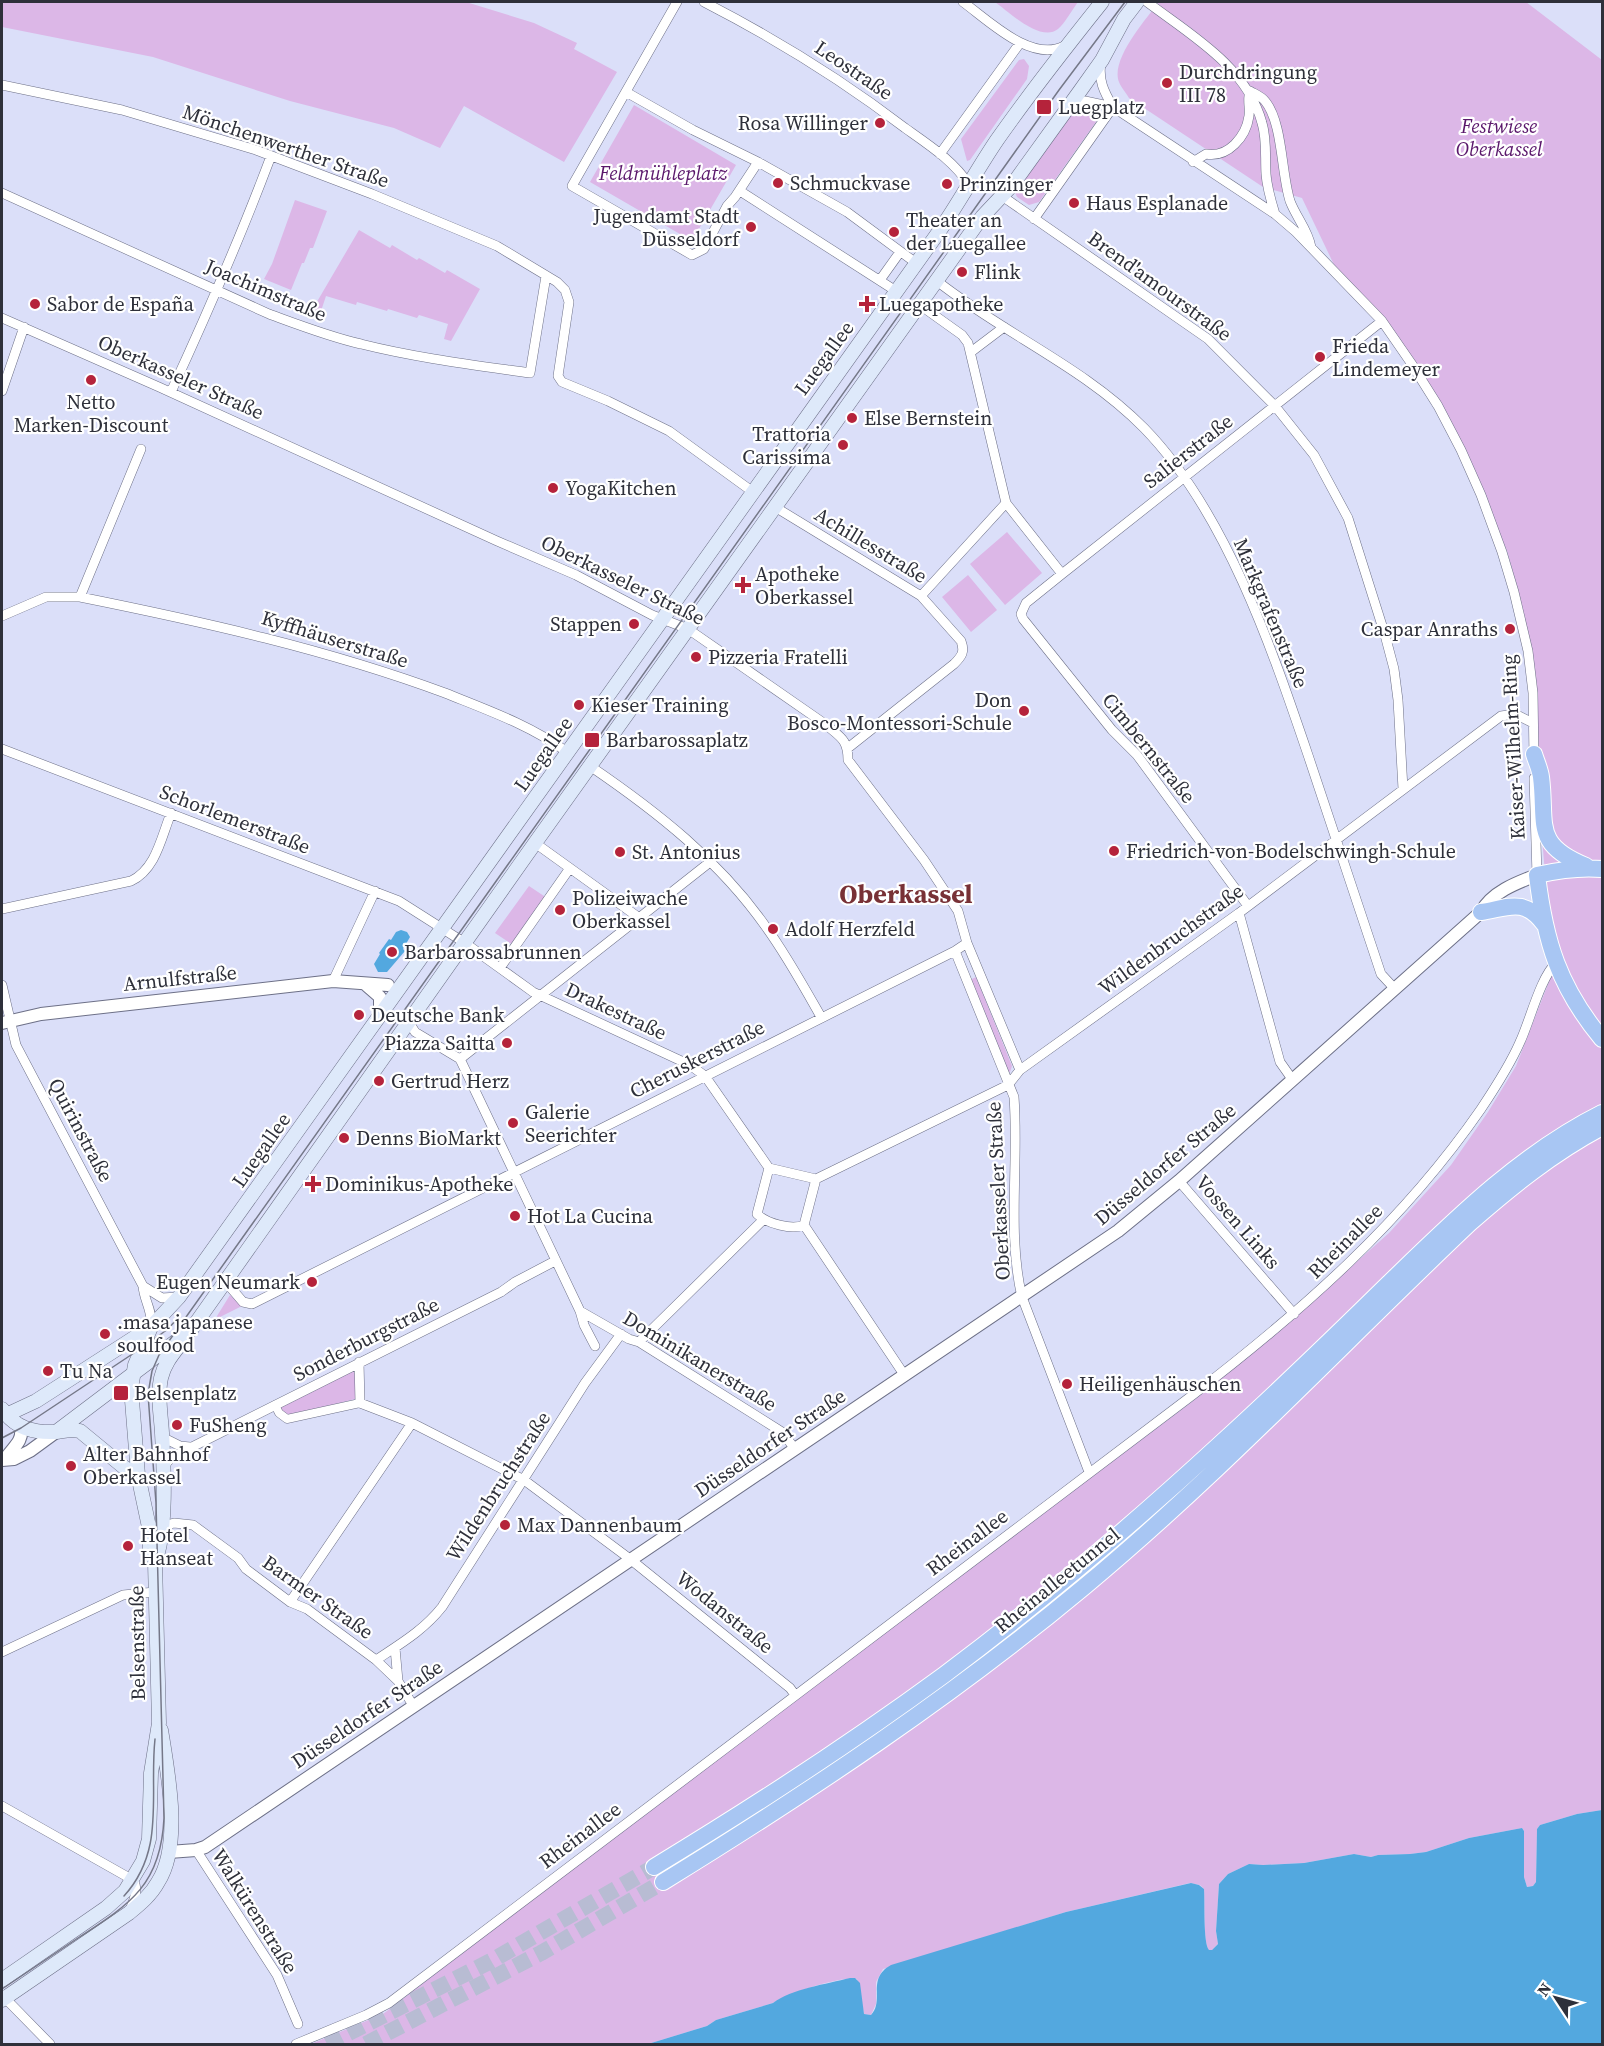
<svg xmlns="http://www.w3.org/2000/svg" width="1604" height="2046" viewBox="0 0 1604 2046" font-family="'Source Serif 4',serif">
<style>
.green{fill:#dcb7e7}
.water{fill:#53a8df}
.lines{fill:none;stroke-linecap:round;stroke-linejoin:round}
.trunk-tunnel{stroke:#b8bcd3;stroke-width:16;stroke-dasharray:16 8;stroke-linecap:butt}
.pedestrian-casing{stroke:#6d7087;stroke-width:9}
.minor-casing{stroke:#6d7087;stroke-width:10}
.tertiary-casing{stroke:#6d7087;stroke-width:14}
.secondary-casing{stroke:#6d7087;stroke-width:15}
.trunk-casing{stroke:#fff;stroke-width:18}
.pedestrian{stroke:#fff;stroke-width:8}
.minor{stroke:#fff;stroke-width:9}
.tertiary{stroke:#fff;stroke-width:12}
.secondary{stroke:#dee9fa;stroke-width:14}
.trunk{stroke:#a8c6f3;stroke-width:16}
.tram{stroke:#757888;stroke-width:1.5}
.poi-dot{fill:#b5233b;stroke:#fff;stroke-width:2}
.labels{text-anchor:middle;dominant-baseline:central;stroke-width:4.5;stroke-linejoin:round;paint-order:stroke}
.street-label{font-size:20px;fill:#2e303a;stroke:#fff}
.poi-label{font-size:20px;fill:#2e303a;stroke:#fff;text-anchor:start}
.park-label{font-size:20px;font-style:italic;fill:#5a176b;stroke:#fff}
.district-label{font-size:26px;font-weight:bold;fill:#783136;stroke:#fff}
</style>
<rect width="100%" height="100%" fill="#dbdff9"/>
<path class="green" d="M2 2H466L534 23 577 43 574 49 617 72 564 162 464 106 440 148 394 128 290 101 153 57 2 27Z
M995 2H1078C1072 10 1065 23 1058 29 1041 43 1009 12 995 2Z
M1159 2H1526L1602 60V1810L1577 1814 1540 1825 1537 1829 1536 1882 1533 1886 1527 1887 1524 1877V1831L1522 1828 1469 1838 1426 1852 1410 1854 1378 1855 1371 1857 1354 1854 1304 1863 1263 1865 1249 1864 1228 1874 1219 1884 1216 1931 1218 1944 1212 1950H1209C1203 1943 1205 1902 1204 1889L1200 1885 1190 1883 1066 1912 883 1969 876 1982V2004L871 2015 864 2014 857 1979C844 1975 785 1994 773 2003L716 2020 707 2026 648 2044H311L383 2014 801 1694 1197 1398 1297 1315 1389 1233 1451 1165 1488 1112 1516 1066 1559 956 1549 921 1539 802 1537 691 1519 594 1507 551 1462 450 1382 321 1338 273 1302 198 1263 187 1129 98C1126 93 1121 87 1119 82 1110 60 1146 19 1159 2Z
M1024 59 1029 66 1027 79 970 160 967 161 961 139 1019 60Z
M1083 104 1097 115 1096 122 1039 202 1029 205 1017 197 1014 190 1073 112Z
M634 105 736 165 692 241 590 182Z
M295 200 327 211 313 248H310L304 263H302L291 290 264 279 272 264Z
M359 230 390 248 392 245 417 260 419 258 445 273 447 270 480 289 451 341 444 339 448 324 419 315 417 318 388 309 387 311 357 302 356 305 326 296 319 317 311 312Z
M1007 532 1042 573 1005 605 970 564Z
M968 575 997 610 971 632 942 597Z
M529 886 547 898 513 945 495 933Z
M976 977 1012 1066 1010 1072 1006 1071 970 980Z
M230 1295 242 1306 218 1318 217 1316Z
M352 1371 355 1373V1399L287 1417 280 1412 281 1407Z"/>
<path class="water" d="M401 930 407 932 410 937 403 949 405 951 387 972H378L374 964 380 954 379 953 389 939 391 940 396 932Z
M1602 1810V2044H648L707 2026 716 2020 773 2003C791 1989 827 1984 850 1978H855L860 1983 864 2014 871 2015C885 2000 866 1979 891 1965L1066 1912 1191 1883 1199 1885 1204 1889C1205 1902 1203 1943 1209 1950H1212L1218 1944 1216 1931 1219 1884 1228 1874 1249 1864 1263 1865 1304 1863 1354 1854 1371 1857 1378 1855 1410 1854 1426 1852 1469 1838 1522 1828 1524 1831V1877L1527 1887 1533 1886 1536 1882 1537 1829 1540 1825 1577 1814Z"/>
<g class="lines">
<path class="trunk-tunnel" d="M327 2044 491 1961 654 1867
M366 2044 541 1953 663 1882"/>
<g class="pedestrian-casing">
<path id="pedestrian" d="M275 1405 279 1413 287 1419 360 1403"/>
</g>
<g class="minor-casing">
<path id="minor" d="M677 2 572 186 692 255 704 249 727 206 735 197 758 162
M704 2C776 39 841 79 905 128 929 145 954 161 970 186
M963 2C988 20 1031 63 1064 46
M1147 2C1191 35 1247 67 1262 123 1267 139 1265 157 1266 174 1267 188 1271 201 1275 214
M1101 62C1098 80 1104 92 1113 107
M2 85 122 110 256 150 372 194 497 246 557 282 565 290 569 302 558 376 562 382 608 401 669 431 753 492
M1250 91C1255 94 1261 96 1265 101 1283 123 1281 173 1290 201 1296 217 1308 230 1311 247
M626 92 693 130 758 162 847 212 916 263
M1070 106 1085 101 1113 107 1275 214 1296 232 1382 321 1411 363 1438 406 1461 450 1481 495 1502 552 1514 592 1528 651 1533 693 1534 758
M940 154 1020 43
M1193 162 1206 154C1228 158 1246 137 1249 116 1250 109 1248 103 1249 96
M740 191 896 291
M2 193 269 314C299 325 330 337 361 344 417 358 474 365 530 373L546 276
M1002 196 1208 339 1275 406 1314 455 1348 518 1385 635 1394 669 1398 700 1403 789
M1034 219 1113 107
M880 280 900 252
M937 281C1004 334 1084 367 1144 428 1225 511 1271 646 1308 755 1332 828 1357 901 1381 974L1394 988
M920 305 962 335 968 343 1006 503 1062 574
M2 318 159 387 497 541 576 575 652 615 688 629 825 724C840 737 848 739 848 760L924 860 958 911 967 943 1020 1070
M971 352 1004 327
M2 391 24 327
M171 392C207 314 241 236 271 156
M775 507 921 596 961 641C965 652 962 656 954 664L848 748
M921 596 1006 503
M80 597C204 622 326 649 445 693 487 710 530 725 567 752
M2 616 46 597H80L141 449
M2 749 399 901 465 943 533 992 690 1065 705 1076 769 1168
M590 766C656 811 720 861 766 927 787 956 804 987 821 1017
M1534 778 1537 875
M535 843 638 917
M1248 906 1137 755 1112 730 1023 619 1021 614 1026 603 1062 574 1382 321
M2 909 131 881C156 869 161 838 171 813
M1239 913 1280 1062 1292 1079
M955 951 1014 1097C1019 1161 1007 1235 1022 1297L1089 1472
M500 968 570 868
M333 981 375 891
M2 985 16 1045 143 1286C144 1301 153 1311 151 1326
M409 1022 415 1032 460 1059 580 1311 629 1339 639 1342 782 1432 795 1449
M460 1059 710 862
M769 1168 816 1179 804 1225C792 1230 767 1224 757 1214Z
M816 1179 1008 1085 1020 1070 1239 913 1501 716 1515 714 1533 723
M1179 1181 1294 1314
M804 1225 905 1376
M225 1281 243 1302 252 1304 955 951 967 943
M143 1286 162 1298 178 1297
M580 1311 584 1325 595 1346
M639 1342 763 1220
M359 1362 360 1403 412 1423 524 1480 630 1559 790 1688 795 1695
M162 1437 180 1446 190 1447
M163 1467 170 1459 192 1447 501 1292 515 1282 555 1261
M162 1532 167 1525 174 1523 193 1525 238 1558 246 1569 290 1602 307 1609 376 1660 398 1681 414 1707
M290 1602 412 1423
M395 1648 398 1681
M2 1652 123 1595 155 1592
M376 1660C400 1644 424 1630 442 1607L585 1383 621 1334
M2 1806 133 1880C139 1890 134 1900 130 1910
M196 1850 277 1975 298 2024
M2 1995 50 2044
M296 2044 366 2015 389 2003 1194 1394C1302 1311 1403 1222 1481 1109 1495 1088 1510 1065 1520 1042 1530 1021 1540 978 1556 963"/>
</g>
<g class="tertiary-casing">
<path id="tertiary" d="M365 984 380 997V1016
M2 1023 41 1014 333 981 388 985
M6 1458C13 1447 23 1442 21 1428
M2 1460 14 1459 30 1451 56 1432
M169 1852 196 1850 205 1847 1118 1231 1179 1181 1481 912C1492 892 1516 883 1537 875"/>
</g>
<g class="secondary-casing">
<path id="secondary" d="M2 1409C15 1428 33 1433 56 1432 64 1431 71 1429 80 1431L125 1468 138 1475
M6 1415 36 1401 151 1327 179 1297 938 233C959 203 976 171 997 140 1030 93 1066 47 1102 2
M56 1432 191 1330 535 843 982 217 1013 184 1080 91 1102 60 1124 19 1137 2
M155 1562C167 1531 164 1468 162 1433 161 1415 157 1395 161 1378 164 1365 171 1356 179 1346
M2 1980 106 1908 125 1891 143 1861 149 1839 151 1773 159 1723 155 1562 150 1549 149 1527 138 1475 131 1388 135 1365 151 1327
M2 2000 129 1913C140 1904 151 1895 158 1882 182 1845 168 1773 161 1730"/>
</g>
<g class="trunk-casing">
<path id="trunk" d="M1534 754C1536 761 1540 769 1541 777 1547 824 1532 844 1586 866
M1602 869C1580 867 1559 870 1537 875 1545 942 1559 987 1602 1039
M1481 912C1508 908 1524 897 1544 924
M654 1867C753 1807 850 1744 944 1675 1040 1603 1132 1525 1220 1444 1277 1392 1333 1338 1388 1284 1454 1220 1520 1154 1602 1113
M663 1882C809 1792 952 1697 1084 1587 1220 1474 1341 1345 1470 1223 1511 1187 1553 1153 1602 1127"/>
</g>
<use href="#pedestrian" class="pedestrian"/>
<use href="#minor" class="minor"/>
<use href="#tertiary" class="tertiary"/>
<use href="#secondary" class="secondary"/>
<use href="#trunk" class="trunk"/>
<path class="tram" d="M2 1438 21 1428 143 1347 168 1329 176 1320
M124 1896C166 1850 149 1795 155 1739
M2 1989C27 1972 53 1955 78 1938 130 1904 161 1885 164 1818L156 1503 148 1394 152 1371 159 1355 1059 90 1125 2"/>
</g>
<g class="poi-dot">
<circle cx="1167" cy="83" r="6"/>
<rect x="1036" y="99" width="16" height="16" rx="3"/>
<circle cx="880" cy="123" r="6"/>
<circle cx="778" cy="183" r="6"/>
<circle cx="947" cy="184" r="6"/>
<circle cx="1074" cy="203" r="6"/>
<circle cx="751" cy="227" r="6"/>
<circle cx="894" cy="232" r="6"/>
<circle cx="962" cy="272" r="6"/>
<circle cx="35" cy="304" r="6"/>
<path d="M864 295h6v6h6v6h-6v6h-6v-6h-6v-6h6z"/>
<circle cx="1320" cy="357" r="6"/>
<circle cx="91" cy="380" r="6"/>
<circle cx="852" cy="418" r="6"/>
<circle cx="843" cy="445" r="6"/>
<circle cx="553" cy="488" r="6"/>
<path d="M740 576h6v6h6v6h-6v6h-6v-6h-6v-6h6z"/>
<circle cx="634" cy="624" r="6"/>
<circle cx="1510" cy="629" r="6"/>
<circle cx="696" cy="657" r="6"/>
<circle cx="579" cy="705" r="6"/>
<circle cx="1024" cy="711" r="6"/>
<rect x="584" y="732" width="16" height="16" rx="3"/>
<circle cx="1114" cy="851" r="6"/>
<circle cx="620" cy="852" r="6"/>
<circle cx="560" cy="910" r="6"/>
<circle cx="773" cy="929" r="6"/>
<circle cx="392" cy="952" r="6"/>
<circle cx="359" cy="1015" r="6"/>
<circle cx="507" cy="1043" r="6"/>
<circle cx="379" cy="1081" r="6"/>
<circle cx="513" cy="1123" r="6"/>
<circle cx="344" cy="1138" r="6"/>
<path d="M310 1175h6v6h6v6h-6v6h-6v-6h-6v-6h6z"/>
<circle cx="515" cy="1216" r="6"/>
<circle cx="312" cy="1282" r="6"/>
<circle cx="105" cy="1334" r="6"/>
<circle cx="48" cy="1371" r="6"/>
<circle cx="1067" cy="1384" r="6"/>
<rect x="113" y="1385" width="16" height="16" rx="3"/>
<circle cx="177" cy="1425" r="6"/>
<circle cx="71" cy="1466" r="6"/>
<circle cx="505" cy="1525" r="6"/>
<circle cx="128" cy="1546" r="6"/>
</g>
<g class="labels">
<g class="street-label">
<text transform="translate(854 70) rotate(34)">Leostraße</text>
<text transform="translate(286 146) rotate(19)">Mönchenwerther Straße</text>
<text transform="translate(1160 286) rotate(36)">Brend'amourstraße</text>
<text transform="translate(266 290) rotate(23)">Joachimstraße</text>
<text transform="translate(824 358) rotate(-54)">Luegallee</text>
<text transform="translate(181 377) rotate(24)">Oberkasseler Straße</text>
<text transform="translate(1188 451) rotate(-38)">Salierstraße</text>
<text transform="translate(871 545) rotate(31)">Achillesstraße</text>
<text transform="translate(623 580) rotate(26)">Oberkasseler Straße</text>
<text transform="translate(1271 613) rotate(67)">Markgrafenstraße</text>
<text transform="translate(335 639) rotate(17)">Kyffhäuserstraße</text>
<text transform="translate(1513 747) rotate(-93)">Kaiser-Wilhelm-Ring</text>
<text transform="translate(1149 748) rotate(51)">Cimbernstraße</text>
<text transform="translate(543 754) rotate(-55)">Luegallee</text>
<text transform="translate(235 819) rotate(21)">Schorlemerstraße</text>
<text transform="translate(1171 939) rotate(-36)">Wildenbruchstraße</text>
<text transform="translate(180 978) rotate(-6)">Arnulfstraße</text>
<text transform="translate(616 1011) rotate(25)">Drakestraße</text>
<text transform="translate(697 1059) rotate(-27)">Cheruskerstraße</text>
<text transform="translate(81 1130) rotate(62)">Quirinstraße</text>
<text transform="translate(261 1150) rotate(-55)">Luegallee</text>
<text transform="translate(1165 1164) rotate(-40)">Düsseldorfer Straße</text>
<text transform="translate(998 1191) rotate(-93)">Oberkasseler Straße</text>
<text transform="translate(1238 1222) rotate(49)">Vossen Links</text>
<text transform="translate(1345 1241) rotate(-45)">Rheinallee</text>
<text transform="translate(366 1339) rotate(-27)">Sonderburgstraße</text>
<text transform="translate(700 1361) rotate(31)">Dominikanerstraße</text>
<text transform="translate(770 1443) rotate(-34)">Düsseldorfer Straße</text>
<text transform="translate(498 1486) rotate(-57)">Wildenbruchstraße</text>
<text transform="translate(967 1542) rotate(-37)">Rheinallee</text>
<text transform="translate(1057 1580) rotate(-39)">Rheinalleetunnel</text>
<text transform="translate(318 1597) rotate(35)">Barmer Straße</text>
<text transform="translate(725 1612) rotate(39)">Wodanstraße</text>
<text transform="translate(137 1643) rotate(-91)">Belsenstraße</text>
<text transform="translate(367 1714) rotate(-34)">Düsseldorfer Straße</text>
<text transform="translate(580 1835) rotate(-37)">Rheinallee</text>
<text transform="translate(255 1911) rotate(58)">Walkürenstraße</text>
</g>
<g class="poi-label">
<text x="1179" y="72">Durchdringung<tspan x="1179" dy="23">III 78</tspan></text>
<text x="1058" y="107">Luegplatz</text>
<text x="868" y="123" text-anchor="end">Rosa Willinger</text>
<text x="790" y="183">Schmuckvase</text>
<text x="959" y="184">Prinzinger</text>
<text x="1086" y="203">Haus Esplanade</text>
<text x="739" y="216" text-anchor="end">Jugendamt Stadt<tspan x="739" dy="23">Düsseldorf</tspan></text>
<text x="906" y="220">Theater an<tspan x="906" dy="23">der Luegallee</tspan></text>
<text x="974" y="272">Flink</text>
<text x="47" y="304">Sabor de España</text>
<text x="879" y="304">Luegapotheke</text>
<text x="1332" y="346">Frieda<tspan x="1332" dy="23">Lindemeyer</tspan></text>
<text x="91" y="402" text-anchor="middle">Netto<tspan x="91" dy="23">Marken-Discount</tspan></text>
<text x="864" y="418">Else Bernstein</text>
<text x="831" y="434" text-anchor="end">Trattoria<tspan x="831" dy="23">Carissima</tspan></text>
<text x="565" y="488">YogaKitchen</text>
<text x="755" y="574">Apotheke<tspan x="755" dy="23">Oberkassel</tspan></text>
<text x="622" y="624" text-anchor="end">Stappen</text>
<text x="1498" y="629" text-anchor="end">Caspar Anraths</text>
<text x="708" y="657">Pizzeria Fratelli</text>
<text x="1012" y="700" text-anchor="end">Don<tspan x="1012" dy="23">Bosco-Montessori-Schule</tspan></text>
<text x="591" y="705">Kieser Training</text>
<text x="606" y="740">Barbarossaplatz</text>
<text x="1126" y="851">Friedrich-von-Bodelschwingh-Schule</text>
<text x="632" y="852">St. Antonius</text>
<text x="572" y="898">Polizeiwache<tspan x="572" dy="23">Oberkassel</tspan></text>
<text x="785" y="929">Adolf Herzfeld</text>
<text x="404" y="952">Barbarossabrunnen</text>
<text x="371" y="1015">Deutsche Bank</text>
<text x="495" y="1043" text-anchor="end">Piazza Saitta</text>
<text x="391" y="1081">Gertrud Herz</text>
<text x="525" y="1112">Galerie<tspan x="525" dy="23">Seerichter</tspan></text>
<text x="356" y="1138">Denns BioMarkt</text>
<text x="325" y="1184">Dominikus-Apotheke</text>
<text x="527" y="1216">Hot La Cucina</text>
<text x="300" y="1282" text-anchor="end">Eugen Neumark</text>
<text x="117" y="1322">.masa japanese<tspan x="117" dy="23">soulfood</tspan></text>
<text x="60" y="1371">Tu Na</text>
<text x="1079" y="1384">Heiligenhäuschen</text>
<text x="134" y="1393">Belsenplatz</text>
<text x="189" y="1425">FuSheng</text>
<text x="83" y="1454">Alter Bahnhof<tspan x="83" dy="23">Oberkassel</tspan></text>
<text x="517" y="1525">Max Dannenbaum</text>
<text x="140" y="1535">Hotel<tspan x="140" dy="23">Hanseat</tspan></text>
</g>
<g class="park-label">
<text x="1499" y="126">Festwiese<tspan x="1499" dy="23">Oberkassel</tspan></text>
<text x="663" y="173">Feldmühleplatz</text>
</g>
<g class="district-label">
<text x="906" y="894">Oberkassel</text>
</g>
</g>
<rect width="1604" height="2046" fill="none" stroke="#2e303a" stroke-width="6"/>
<g transform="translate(1556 1998) rotate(306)" stroke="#ffffff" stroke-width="4.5" paint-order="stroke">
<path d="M0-4.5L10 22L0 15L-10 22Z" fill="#2e303a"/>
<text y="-9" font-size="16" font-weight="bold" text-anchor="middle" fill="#2e303a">N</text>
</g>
</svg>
